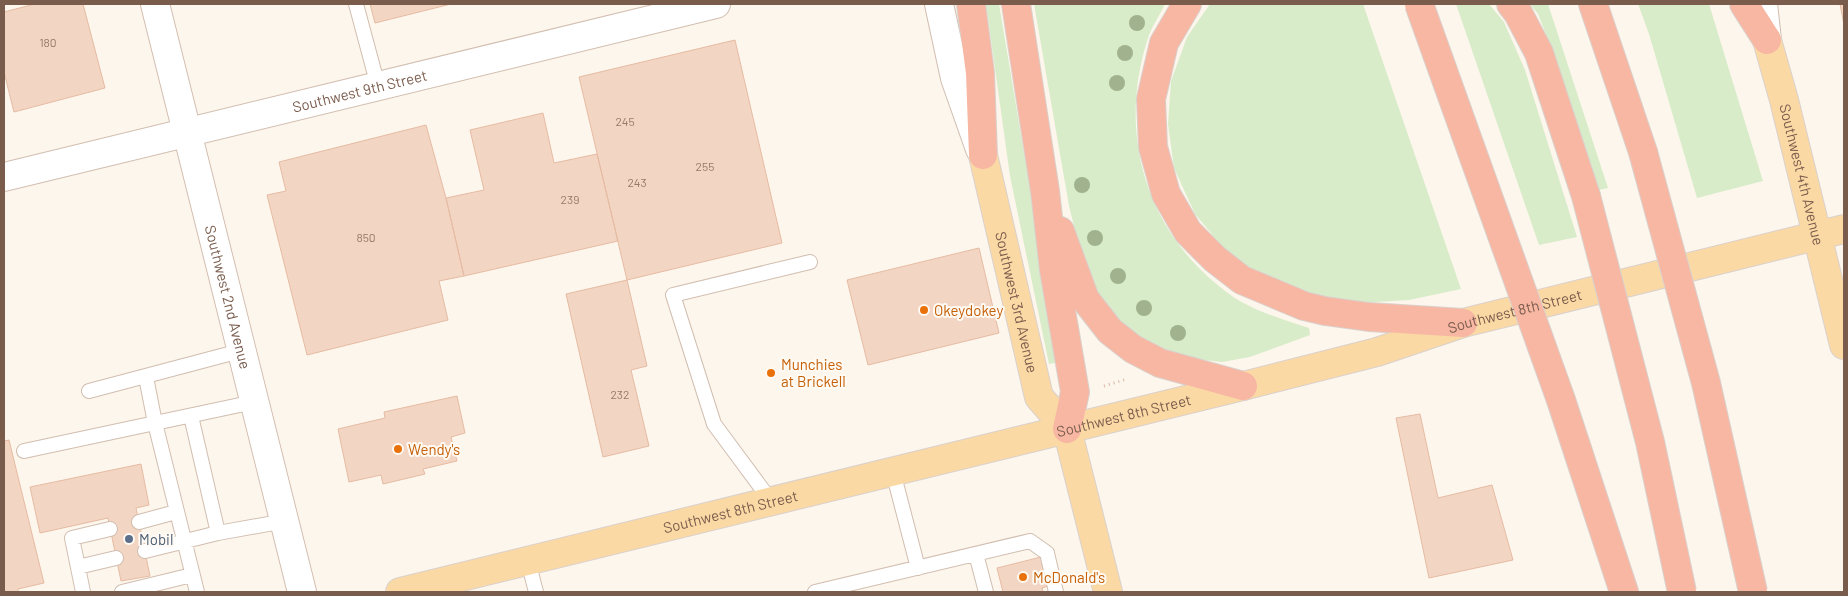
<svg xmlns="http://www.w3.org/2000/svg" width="1848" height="596" viewBox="0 0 1848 596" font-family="Barlow,sans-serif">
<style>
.green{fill:#d8ecc9}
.building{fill:#f3d5c3;stroke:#e6bba3}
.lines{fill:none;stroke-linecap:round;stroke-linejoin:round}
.service-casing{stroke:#d1beb0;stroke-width:16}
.minor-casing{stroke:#d1beb0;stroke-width:30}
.tertiary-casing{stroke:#d1beb0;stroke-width:30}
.primary-casing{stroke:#dad1cd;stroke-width:30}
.motorway-casing{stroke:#dad1cd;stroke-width:30}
.path{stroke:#d9b8a5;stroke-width:3;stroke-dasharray:1 4;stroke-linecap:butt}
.service{stroke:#fff;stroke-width:14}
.minor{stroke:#fff;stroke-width:28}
.tertiary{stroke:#fff;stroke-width:28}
.primary{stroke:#fbd9a5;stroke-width:28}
.motorway{stroke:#f7b7a3;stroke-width:28}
.motorway-bridge-casing{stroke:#dad1cd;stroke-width:30;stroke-linecap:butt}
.motorway-bridge{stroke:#f7b7a3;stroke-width:28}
.tree{fill:#a0b28e}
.food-dot{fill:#e8710a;stroke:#fffaf3;stroke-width:2}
.service-dot{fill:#5c6f8a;stroke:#fffaf3;stroke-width:2}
.labels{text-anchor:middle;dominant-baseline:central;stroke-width:4;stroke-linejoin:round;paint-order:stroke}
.number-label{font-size:12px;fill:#987a6a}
.street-label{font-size:15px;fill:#7a5c4d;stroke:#fffaf3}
.food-label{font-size:15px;fill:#c56008;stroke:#fffaf3;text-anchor:start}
.service-label{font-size:15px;fill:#4e5e75;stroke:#fffaf3;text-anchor:start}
</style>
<rect width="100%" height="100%" fill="#fdf6ec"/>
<path class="green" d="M986 4H999L1059 362 1049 364 1010 176Z
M1034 4H1165C1160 15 1152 26 1148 38 1116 136 1147 236 1232 296 1254 311 1284 320 1309 328L1310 335 1250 357 1222 362 1186 358 1157 349 1128 329 1106 308 1087 278 1069 206Z
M1210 4H1363L1461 289 1409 300 1360 303 1314 296 1267 279 1226 251 1195 214 1174 168 1168 124 1171 81 1187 37Z
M1456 4H1489L1504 22 1525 70 1577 237 1539 245Z
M1530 4H1548L1608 188 1599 190 1554 55 1538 14Z
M1638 4H1709L1763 181 1697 198 1649 34Z"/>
<path class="building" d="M35 4H83L105 88 14 112 4 72V12Z
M370 4H451L375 23Z
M1840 4H1844V25Z
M735 40 782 243 627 280 579 77Z
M543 113 554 163 597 154 618 241 464 276 446 198 484 190 470 130Z
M426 125 446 198 464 276 439 281 448 320 307 355 267 195 286 191 279 162Z
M979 248 999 333 868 365 847 280Z
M627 280 647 366 631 370 649 446 603 457 566 294Z
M457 396 465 433 451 437 457 461 423 469 425 474 383 484 381 475 349 482 338 429 385 418 384 412Z
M1420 414 1438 498 1492 485 1513 560 1429 578 1396 418Z
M9 440 44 583 18 589V592H4V441Z
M141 464 149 505 136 508 150 576 121 581 108 518 40 533 30 487Z
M1041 557 1048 586 1042 588 1043 592H1003L997 568Z"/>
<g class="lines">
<g class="service-casing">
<path id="service" d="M356 4 378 86
M89 391 240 351
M191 416 218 533
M24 451 155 423 146 377
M893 472 918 568
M771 501 714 424 673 295 810 262
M139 522 176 512
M145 551 218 533 285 521
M976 554 986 592
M528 561 536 592
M78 567 116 558
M83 592 72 538 110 529
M122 592 192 575
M197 592 155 423 254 402
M815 592 1030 541 1047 553 1056 592"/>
</g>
<g class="minor-casing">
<g id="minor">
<path d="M939 4 955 78 980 149"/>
<path d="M1763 4 1767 40"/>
<path id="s1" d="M4 177 716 4"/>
</g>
</g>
<g class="tertiary-casing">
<g id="tertiary">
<path id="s2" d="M155 4 302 592"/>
</g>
</g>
<g class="primary-casing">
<g id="primary">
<path id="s3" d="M1767 40 1784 100 1844 345"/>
<path id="s4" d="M983 155 1039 397 1067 429 1108 592"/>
<path id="s5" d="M400 592 1243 386 1377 352 1463 323 1844 229"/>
</g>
</g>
<g class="motorway-casing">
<path id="motorway" d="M971 4 980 73 983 155
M1016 4 1045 191 1054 270 1075 392 1067 429
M1187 4 1164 43 1151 99 1153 147 1166 194 1188 232 1215 259 1242 280 1304 306 1325 311 1369 317 1463 323
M1511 4 1518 13 1539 53 1586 196
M1593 4 1643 152
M1744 4 1767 40
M1060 231 1085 299 1110 331 1133 349 1160 363 1243 386
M1561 400 1624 592"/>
</g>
<path class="path" d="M1104 386 1127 379"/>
<use href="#service" class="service"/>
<use href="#minor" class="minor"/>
<use href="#tertiary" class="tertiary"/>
<use href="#primary" class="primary"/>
<use href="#motorway" class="motorway"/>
<g class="motorway-bridge-casing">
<path id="motorway-bridge" d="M1419 4 1561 400
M1643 152 1706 383 1753 592
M1586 196 1650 442 1682 592"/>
</g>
<use href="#motorway-bridge" class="motorway-bridge"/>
</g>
<g class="tree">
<circle cx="1137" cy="23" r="8"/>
<circle cx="1125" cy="53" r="8"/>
<circle cx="1117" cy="83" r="8"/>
<circle cx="1082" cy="185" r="8"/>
<circle cx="1095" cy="238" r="8"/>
<circle cx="1118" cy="276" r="8"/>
<circle cx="1144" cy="308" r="8"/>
<circle cx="1178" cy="333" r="8"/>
</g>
<g class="food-dot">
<circle cx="924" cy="310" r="5"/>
<circle cx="771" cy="373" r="5"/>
<circle cx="398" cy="449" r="5"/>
<circle cx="1023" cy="577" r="5"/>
</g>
<circle class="service-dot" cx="129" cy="539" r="5"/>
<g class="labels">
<g class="number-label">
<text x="48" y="42">180</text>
<text x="625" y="121">245</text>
<text x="705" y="166">255</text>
<text x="637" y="182">243</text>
<text x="570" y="199">239</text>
<text x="366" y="237">850</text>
<text x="620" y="394">232</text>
</g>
<g class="street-label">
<text stroke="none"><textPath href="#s1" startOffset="366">Southwest 9th Street</textPath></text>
<text stroke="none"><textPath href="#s3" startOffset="139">Southwest 4th Avenue</textPath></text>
<text stroke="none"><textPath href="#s2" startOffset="302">Southwest 2nd Avenue</textPath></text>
<text stroke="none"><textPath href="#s4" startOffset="151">Southwest 3rd Avenue</textPath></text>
<text stroke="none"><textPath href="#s5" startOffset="1150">Southwest 8th Street</textPath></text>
<text stroke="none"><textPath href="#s5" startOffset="745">Southwest 8th Street</textPath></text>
<text stroke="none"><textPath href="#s5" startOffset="340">Southwest 8th Street</textPath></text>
</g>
<g class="food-label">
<text x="934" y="310">Okeydokey</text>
<text x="781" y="364">Munchies<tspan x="781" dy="17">at Brickell</tspan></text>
<text x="408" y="449">Wendy's</text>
<text x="1033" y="577">McDonald's</text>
</g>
<g class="service-label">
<text x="139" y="539">Mobil</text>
</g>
</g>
<rect width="1848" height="596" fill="none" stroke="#7a5c4d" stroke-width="10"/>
</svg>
